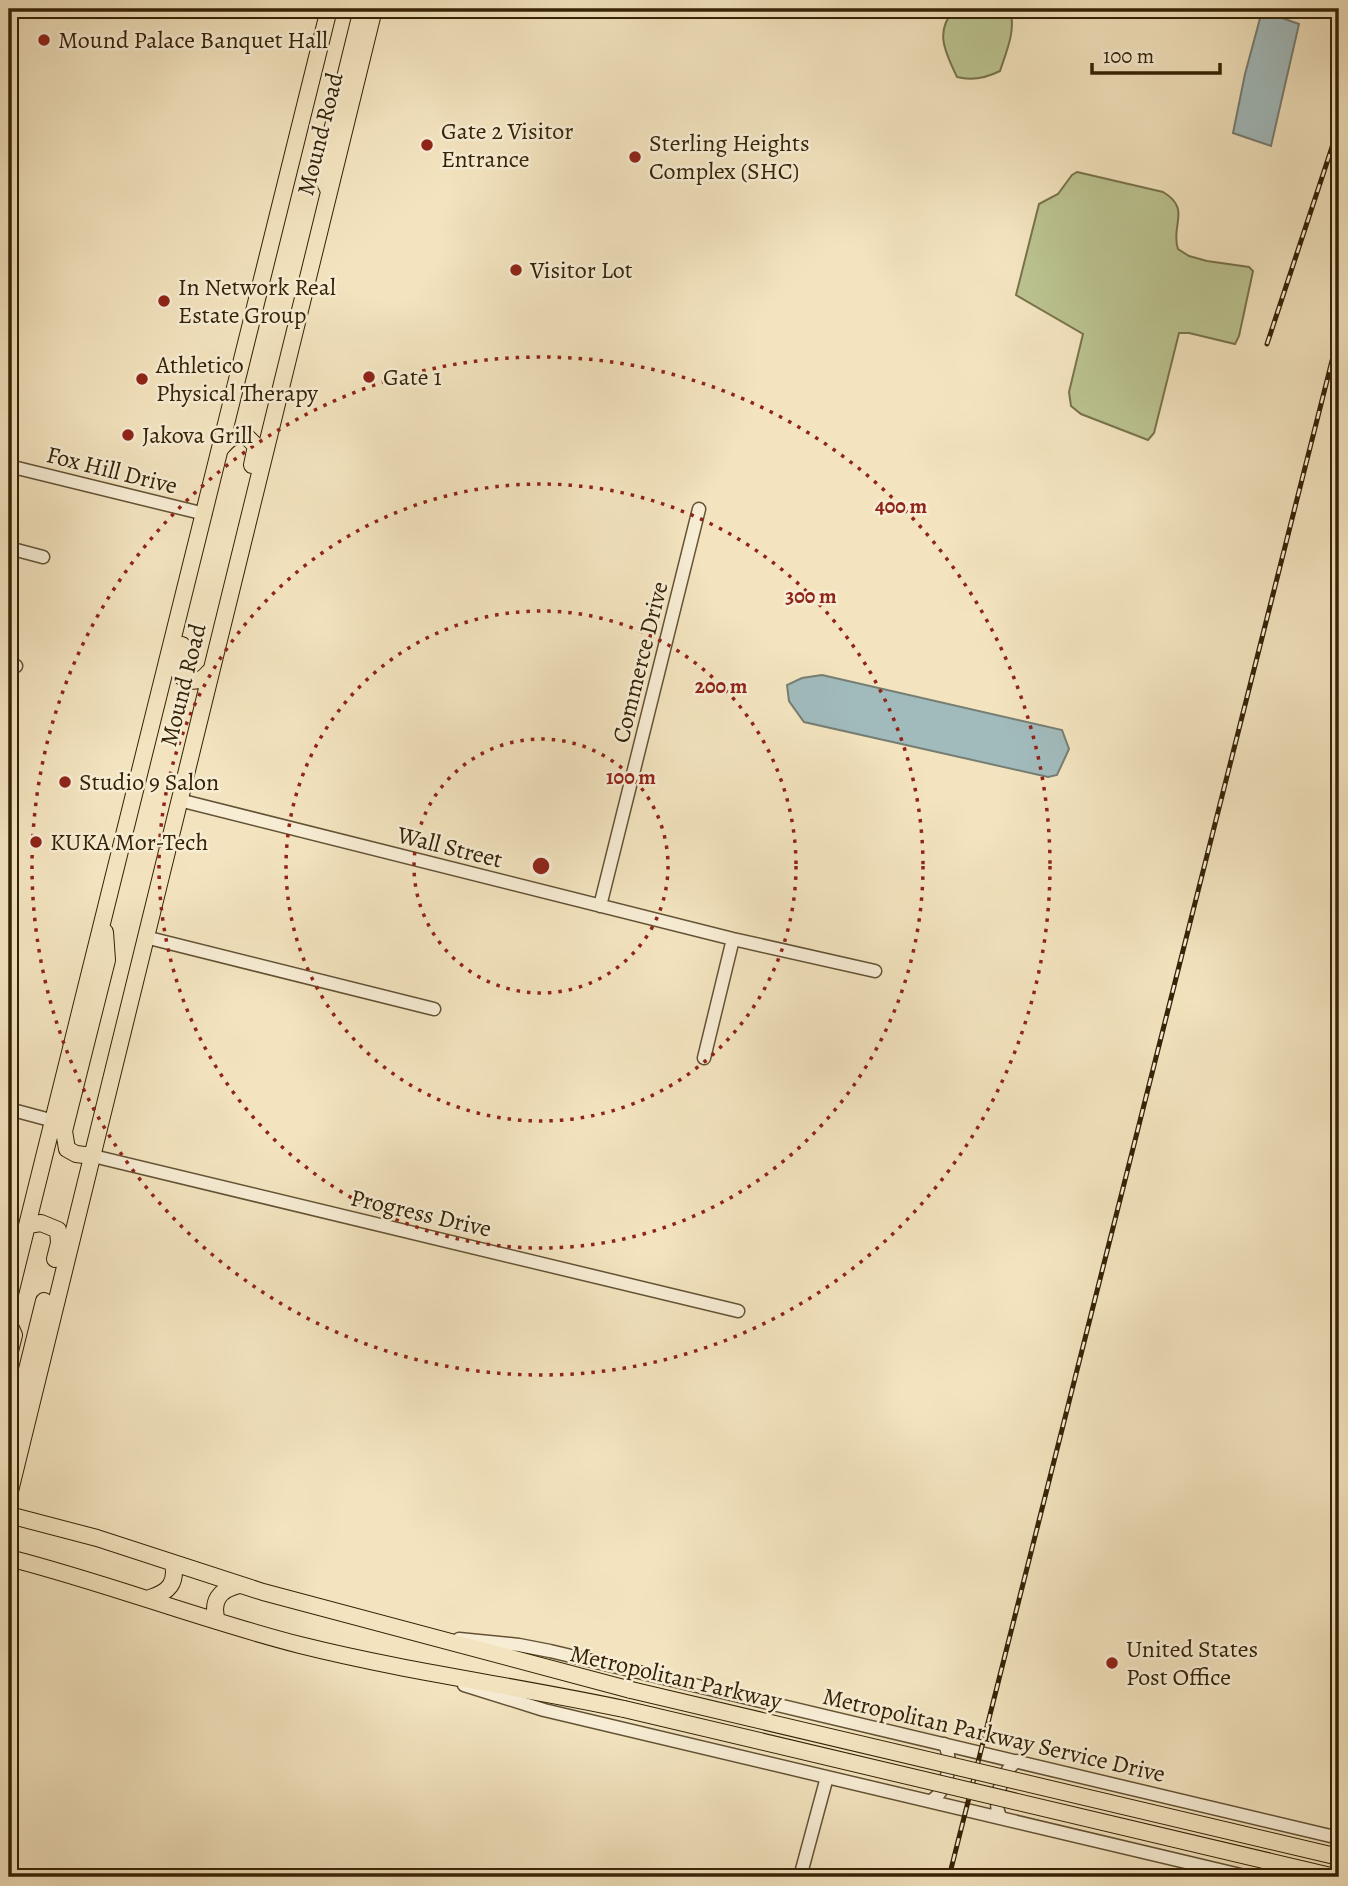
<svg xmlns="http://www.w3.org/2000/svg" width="1348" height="1886" viewBox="0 0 1348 1886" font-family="Alegreya,serif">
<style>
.green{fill:#bbc491;stroke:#78734b;stroke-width:2}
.water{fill:#a1bbbd;stroke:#767e73;stroke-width:2}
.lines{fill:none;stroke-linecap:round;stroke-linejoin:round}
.minor-casing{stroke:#645234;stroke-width:15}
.major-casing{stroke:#352205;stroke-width:18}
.minor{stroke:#f7edd5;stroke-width:12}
.major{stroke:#f3e4bf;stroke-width:16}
.rail-casing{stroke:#352205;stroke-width:5}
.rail{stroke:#f7edd5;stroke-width:2.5;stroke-dasharray:8;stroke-linecap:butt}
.major-bridge-casing{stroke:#352205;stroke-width:18;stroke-linecap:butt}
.major-bridge{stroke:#f3e4bf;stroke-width:16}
.ring{fill:none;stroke:#8f2418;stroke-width:3.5;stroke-dasharray:3.5 7}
.poi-dot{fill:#8f2418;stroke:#f7edd5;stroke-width:2.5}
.labels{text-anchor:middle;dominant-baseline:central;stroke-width:5;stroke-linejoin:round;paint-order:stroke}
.poi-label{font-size:24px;fill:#352205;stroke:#f7edd5;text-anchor:start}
.street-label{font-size:24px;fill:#352205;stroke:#f7edd5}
.centre{fill:#8f2418;stroke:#f7edd5;stroke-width:3.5}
.ring-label{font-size:21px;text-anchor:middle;font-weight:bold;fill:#8f2418;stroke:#f7edd5;stroke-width:5;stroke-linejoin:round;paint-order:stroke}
</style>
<rect width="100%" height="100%" fill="#f3e4bf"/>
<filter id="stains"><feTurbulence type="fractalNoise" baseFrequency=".00286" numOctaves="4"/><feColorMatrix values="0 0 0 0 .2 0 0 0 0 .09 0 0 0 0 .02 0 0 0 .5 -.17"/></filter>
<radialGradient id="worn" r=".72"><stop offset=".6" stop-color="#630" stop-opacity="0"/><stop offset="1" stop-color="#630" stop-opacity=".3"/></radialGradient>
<path class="green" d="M955 9H1010C1016 30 1007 50 1000 71 986 78 972 81 957 77 945 52 934 31 955 9Z
M1077 172 1163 192C1192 209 1170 226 1178 249L1189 256 1207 261 1249 267 1253 271 1239 336 1235 344 1189 333H1179L1154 433 1148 440 1081 414 1071 406 1069 392 1083 334 1016 295 1039 204 1058 194 1072 175Z"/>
<path class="water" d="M1262 11 1299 24 1271 146 1233 133 1245 74Z
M822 675 1062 730 1069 749 1057 775 1048 777 804 722 789 701 787 685 802 678Z"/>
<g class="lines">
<g class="minor-casing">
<path id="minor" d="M9 466 205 514
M9 548 43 557
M9 665 16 666
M179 800 733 939 875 971
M600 906 699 509
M145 937 434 1009
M704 1058 733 939
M9 1109 54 1121
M93 1156 738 1311
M459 1639 519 1645 550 1651 1339 1838
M464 1685 544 1710 1249 1877
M930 1801C947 1794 954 1758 944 1744
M1001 1818C991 1803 1003 1770 1017 1761
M800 1877 827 1777"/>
</g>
<g class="major-casing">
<path id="major" d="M329 191 321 175 362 9
M220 449C228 440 233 434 245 435L256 446 252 465
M182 645 177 669 182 677C193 683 201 682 209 672
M93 1156 76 1154 67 1149 64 1131 107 960 105 932
M28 1225 41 1223 58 1230 59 1243 55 1259
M9 1298 329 9
M9 1324 14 1335 9 1355
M22 1426 19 1402 44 1301
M9 1495 374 9
M9 1515 97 1538 263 1592 631 1690
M9 1558C107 1583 202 1620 300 1645 408 1672 516 1686 624 1709
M150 1598C169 1592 177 1583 173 1563
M217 1621C211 1601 219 1590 239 1585"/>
</g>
<use href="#minor" class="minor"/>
<use href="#major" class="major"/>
<g class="rail-casing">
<path id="rail" d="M1267 344 1339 126
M949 1877 1339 333"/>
</g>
<use href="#rail" class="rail"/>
<g class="major-bridge-casing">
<path id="major-bridge" d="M631 1690 1339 1857
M624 1709 1335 1877"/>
</g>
<use href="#major-bridge" class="major-bridge"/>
</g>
<g class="ring">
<circle cx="541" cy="866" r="127"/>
<circle cx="541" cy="866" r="255"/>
<circle cx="541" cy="866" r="382"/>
<circle cx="541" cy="866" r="509"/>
</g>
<g class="poi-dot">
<circle cx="44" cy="40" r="7"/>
<circle cx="427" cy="145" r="7"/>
<circle cx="635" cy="157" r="7"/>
<circle cx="516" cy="270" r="7"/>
<circle cx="164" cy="301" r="7"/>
<circle cx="369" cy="377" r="7"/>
<circle cx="142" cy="379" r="7"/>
<circle cx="128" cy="435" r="7"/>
<circle cx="65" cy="782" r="7"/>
<circle cx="36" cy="842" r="7"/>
<circle cx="1112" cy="1663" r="7"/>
</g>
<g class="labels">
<g class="poi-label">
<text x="58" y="40">Mound Palace Banquet Hall</text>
<text x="441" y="131">Gate 2 Visitor<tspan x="441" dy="28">Entrance</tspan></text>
<text x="649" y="143">Sterling Heights<tspan x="649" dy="28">Complex (SHC)</tspan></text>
<text x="530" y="270">Visitor Lot</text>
<text x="178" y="287">In Network Real<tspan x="178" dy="28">Estate Group</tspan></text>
<text x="156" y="365">Athletico<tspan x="156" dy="28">Physical Therapy</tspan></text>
<text x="383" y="377">Gate 1</text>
<text x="142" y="435">Jakova Grill</text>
<text x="79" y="782">Studio 9 Salon</text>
<text x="50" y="842">KUKA Mor-Tech</text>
<text x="1126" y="1649">United States<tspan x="1126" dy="28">Post Office</tspan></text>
</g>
<g class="street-label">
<text transform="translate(320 134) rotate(-76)">Mound Road</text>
<text transform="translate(112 470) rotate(14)">Fox Hill Drive</text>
<text transform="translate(640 662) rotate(-76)">Commerce Drive</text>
<text transform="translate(183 685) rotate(-76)">Mound Road</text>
<text transform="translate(450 847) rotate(14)">Wall Street</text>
<text transform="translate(421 1213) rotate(13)">Progress Drive</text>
<text transform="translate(676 1677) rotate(13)">Metropolitan Parkway</text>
<text transform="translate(994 1735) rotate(13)">Metropolitan Parkway Service Drive</text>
</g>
</g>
<circle cx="541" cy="866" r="10" class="centre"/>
<g class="ring-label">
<text x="901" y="513">400 m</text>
<text x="811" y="603">300 m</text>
<text x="721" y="693">200 m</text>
<text x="631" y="784">100 m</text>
</g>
<rect width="1348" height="1886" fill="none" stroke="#f3e4bf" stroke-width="35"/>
<rect x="10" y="10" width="1327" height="1865" fill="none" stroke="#352205" stroke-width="3.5"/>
<rect x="18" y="18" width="1313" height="1851" fill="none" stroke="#352205" stroke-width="2"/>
<path d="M1092 63v10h128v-10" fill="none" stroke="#352205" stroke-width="3.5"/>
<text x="1103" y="63" font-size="21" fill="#352205" stroke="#f7edd5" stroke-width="5" paint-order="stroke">100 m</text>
<rect width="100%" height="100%" filter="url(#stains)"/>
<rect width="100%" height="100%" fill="url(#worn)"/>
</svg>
